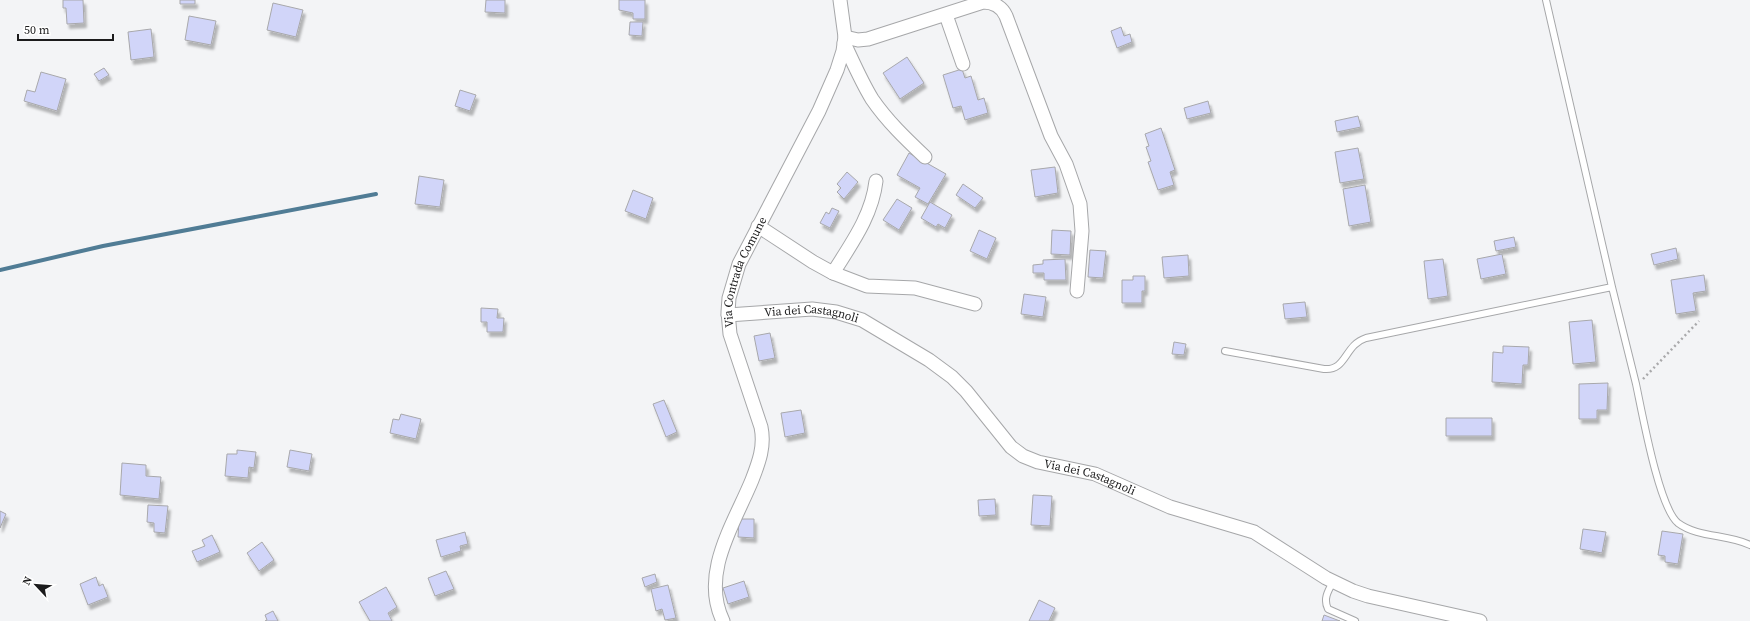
<svg xmlns="http://www.w3.org/2000/svg" width="1750" height="621" viewBox="0 0 1750 621" font-family="'Source Serif 4',serif">
<style>
.lines{fill:none;stroke-linecap:round;stroke-linejoin:round}
.stream{stroke:#507c95;stroke-width:4}
.building{fill:#d1d5f9;stroke:#a8a8ab;filter:url(#shadow)}
.lane-casing{stroke:#a6a7a9;stroke-width:8}
.street-casing{stroke:#a6a7a9;stroke-width:15}
.path{stroke:#a9a9ab;stroke-width:2.5;stroke-dasharray:2 3;stroke-linecap:butt}
.lane{stroke:#fff;stroke-width:6}
.street{stroke:#fff;stroke-width:13}
.labels{text-anchor:middle;dominant-baseline:central;stroke-width:4;stroke-linejoin:round;paint-order:stroke}
.street-label{font-size:12px;fill:#1b1b1c;stroke:#fff}
</style>
<defs>
<filter id="shadow"><feDropShadow dx="2.5" dy="4.5" stdDeviation="1" flood-color="#0004"/></filter>
</defs>
<rect width="100%" height="100%" fill="#f3f4f6"/>
<g class="lines">
<path class="stream" d="M0 270 103 246 376 194"/>
</g>
<path class="building" d="M63 0H83L84 23 67 24 66 8H63Z
M180 0H195V4H180Z
M486 0H505V13L485 12Z
M619 0H645V19H633V13L619 10Z
M273 3 303 10 296 37 267 30Z
M189 16 216 21 211 45 185 40Z
M630 22H643L642 36 629 35Z
M1121 27 1124 36 1130 34 1132 42 1117 48 1111 31Z
M151 29 154 57 131 60 128 32Z
M907 57 924 83 900 99 883 73Z
M104 68 109 75 99 81 94 74Z
M962 69 965 78 971 76 978 100 984 98 988 113 965 120 961 106 953 108 943 75Z
M41 72 66 79 57 111 24 101 27 90 35 92Z
M460 90 476 95 470 111 455 106Z
M1208 101 1211 113 1187 119 1184 108Z
M1358 116 1361 127 1337 132 1335 121Z
M1161 128 1175 170 1170 172 1174 185 1158 190 1148 162 1151 161 1146 147 1149 146 1145 134Z
M1358 148 1364 179 1340 183 1335 152Z
M909 153 946 174 928 204 915 197 920 188 897 175Z
M1055 167 1058 193 1035 197 1031 170Z
M847 172 858 182 844 199 837 192 841 188 837 184Z
M419 176 444 180 440 207 415 204Z
M963 184 983 198 975 208 956 195Z
M1365 185 1371 222 1349 226 1343 189Z
M633 190 653 198 646 219 625 211Z
M897 199 912 208 899 230 883 220Z
M930 202 952 215 945 228 938 224 936 227 921 218Z
M832 208 839 211 830 228 820 223 826 212 829 214Z
M979 230 996 238 987 259 970 251Z
M1052 230 1071 231 1070 255 1051 254Z
M1514 237 1516 247 1496 251 1494 241Z
M1676 248 1678 259 1654 265 1651 254Z
M1090 250 1106 251 1103 278 1088 277Z
M1502 254 1506 274 1481 279 1477 259Z
M1188 255 1189 276 1164 278 1162 257Z
M1065 259 1066 280H1044V273H1033V265L1043 264V260Z
M1443 259 1448 296 1428 299 1424 261Z
M1704 275 1706 291 1693 293 1696 311 1676 314 1671 280Z
M1133 276H1145V291H1142V303H1122V280H1133Z
M1024 294 1046 297 1043 317 1021 314Z
M1305 302 1307 317 1285 319 1283 304Z
M481 308 498 309 497 318H504L503 332H487V322H481Z
M1592 320 1596 362 1573 364 1569 322Z
M770 333 775 358 759 361 754 336Z
M1174 342 1186 344 1184 355 1172 354Z
M1503 346 1529 347 1528 365H1523L1522 384 1492 382 1493 352 1503 353Z
M1608 383 1607 410H1597V419H1579V384Z
M664 400 677 432 666 437 653 404Z
M801 410 805 433 785 437 781 413Z
M401 414 421 419 416 439 390 433 393 419 399 420Z
M1446 418H1492V436H1446Z
M237 450 256 452 254 468 249 467 248 478 225 476 227 454H237Z
M290 450 312 454 309 471 287 467Z
M122 463 146 465V476L161 477 159 499 120 495Z
M1033 495 1052 496 1050 526 1031 525Z
M995 499 996 515 979 516 978 500Z
M148 505 168 506 165 533 154 532V523L147 522Z
M0 511 6 514 0 528Z
M739 519H754V538L738 537Z
M1583 529 1606 532 1602 553 1580 549Z
M1662 531 1683 534 1678 564 1665 562V556L1658 555Z
M465 532 468 544 460 546 461 551 441 557 436 540Z
M212 535 220 552 197 562 192 551 205 546 202 540Z
M262 542 274 560 259 571 247 553Z
M446 571 454 589 435 596 428 578Z
M655 574 657 582 645 587 642 578Z
M96 577 99 586 103 584 108 597 88 605 80 584Z
M744 581 749 597 728 604 723 588Z
M668 585 676 618 665 620 662 609 656 611 651 589Z
M386 587 397 607 388 613 392 621H370L359 602Z
M1039 600 1055 608 1049 621H1029Z
M273 611 278 621H265L267 620 265 615Z
M1324 615 1340 621H1322Z"/>
<g class="lines">
<g class="lane-casing">
<path id="lane" d="M1546 0 1612 287
M1225 351 1324 369C1347 371 1344 345 1366 338L1612 287C1620 319 1628 352 1636 384 1642 412 1659 508 1678 523 1698 538 1728 534 1750 545
M1333 582C1328 591 1323 599 1328 609L1355 621"/>
</g>
<g class="street-casing">
<g id="street">
<path d="M946 15 963 64"/>
<path d="M845 37 858 40 868 39 983 2C993 2 1002 7 1006 16L1051 136 1066 164 1080 204 1082 231 1077 291"/>
<path d="M844 43C853 62 861 81 872 99 887 121 906 139 925 157"/>
<path d="M758 226 813 262 833 273C851 244 872 216 876 181"/>
<path d="M833 273 867 286 915 288 975 304"/>
<path id="s1" d="M728 315 812 309 836 312 862 320 929 360 952 377 966 391 1011 447 1023 456 1038 462 1095 474 1170 507 1254 532 1326 578 1353 591 1368 596 1480 621"/>
<path id="s2" d="M723 621C700 573 734 524 752 480 759 462 765 446 761 427L730 334 728 312 729 298 739 264 819 111 837 70 843 51 845 37 840 0"/>
</g>
</g>
<path class="path" d="M1643 379 1699 321"/>
<use href="#lane" class="lane"/>
<use href="#street" class="street"/>
</g>
<g class="labels">
<g class="street-label">
<text stroke="none"><textPath href="#s2" startOffset="367">Via Contrada Comune</textPath></text>
<text stroke="none"><textPath href="#s1" startOffset="84">Via dei Castagnoli</textPath></text>
<text stroke="none"><textPath href="#s1" startOffset="419">Via dei Castagnoli</textPath></text>
</g>
</g>
<g transform="translate(36 585) rotate(296)" stroke="#ffffff" stroke-width="3" paint-order="stroke">
<path d="M0-3L7 15L0 10L-7 15Z" fill="#1b1b1c"/>
<text y="-6" font-size="11" font-weight="bold" text-anchor="middle" fill="#1b1b1c">N</text>
</g>
<path d="M18 34v6h95v-6" fill="none" stroke="#1b1b1c" stroke-width="2"/>
<text x="24" y="34" font-size="12" fill="#1b1b1c" stroke="#ffffff" stroke-width="3" paint-order="stroke">50 m</text>
</svg>
